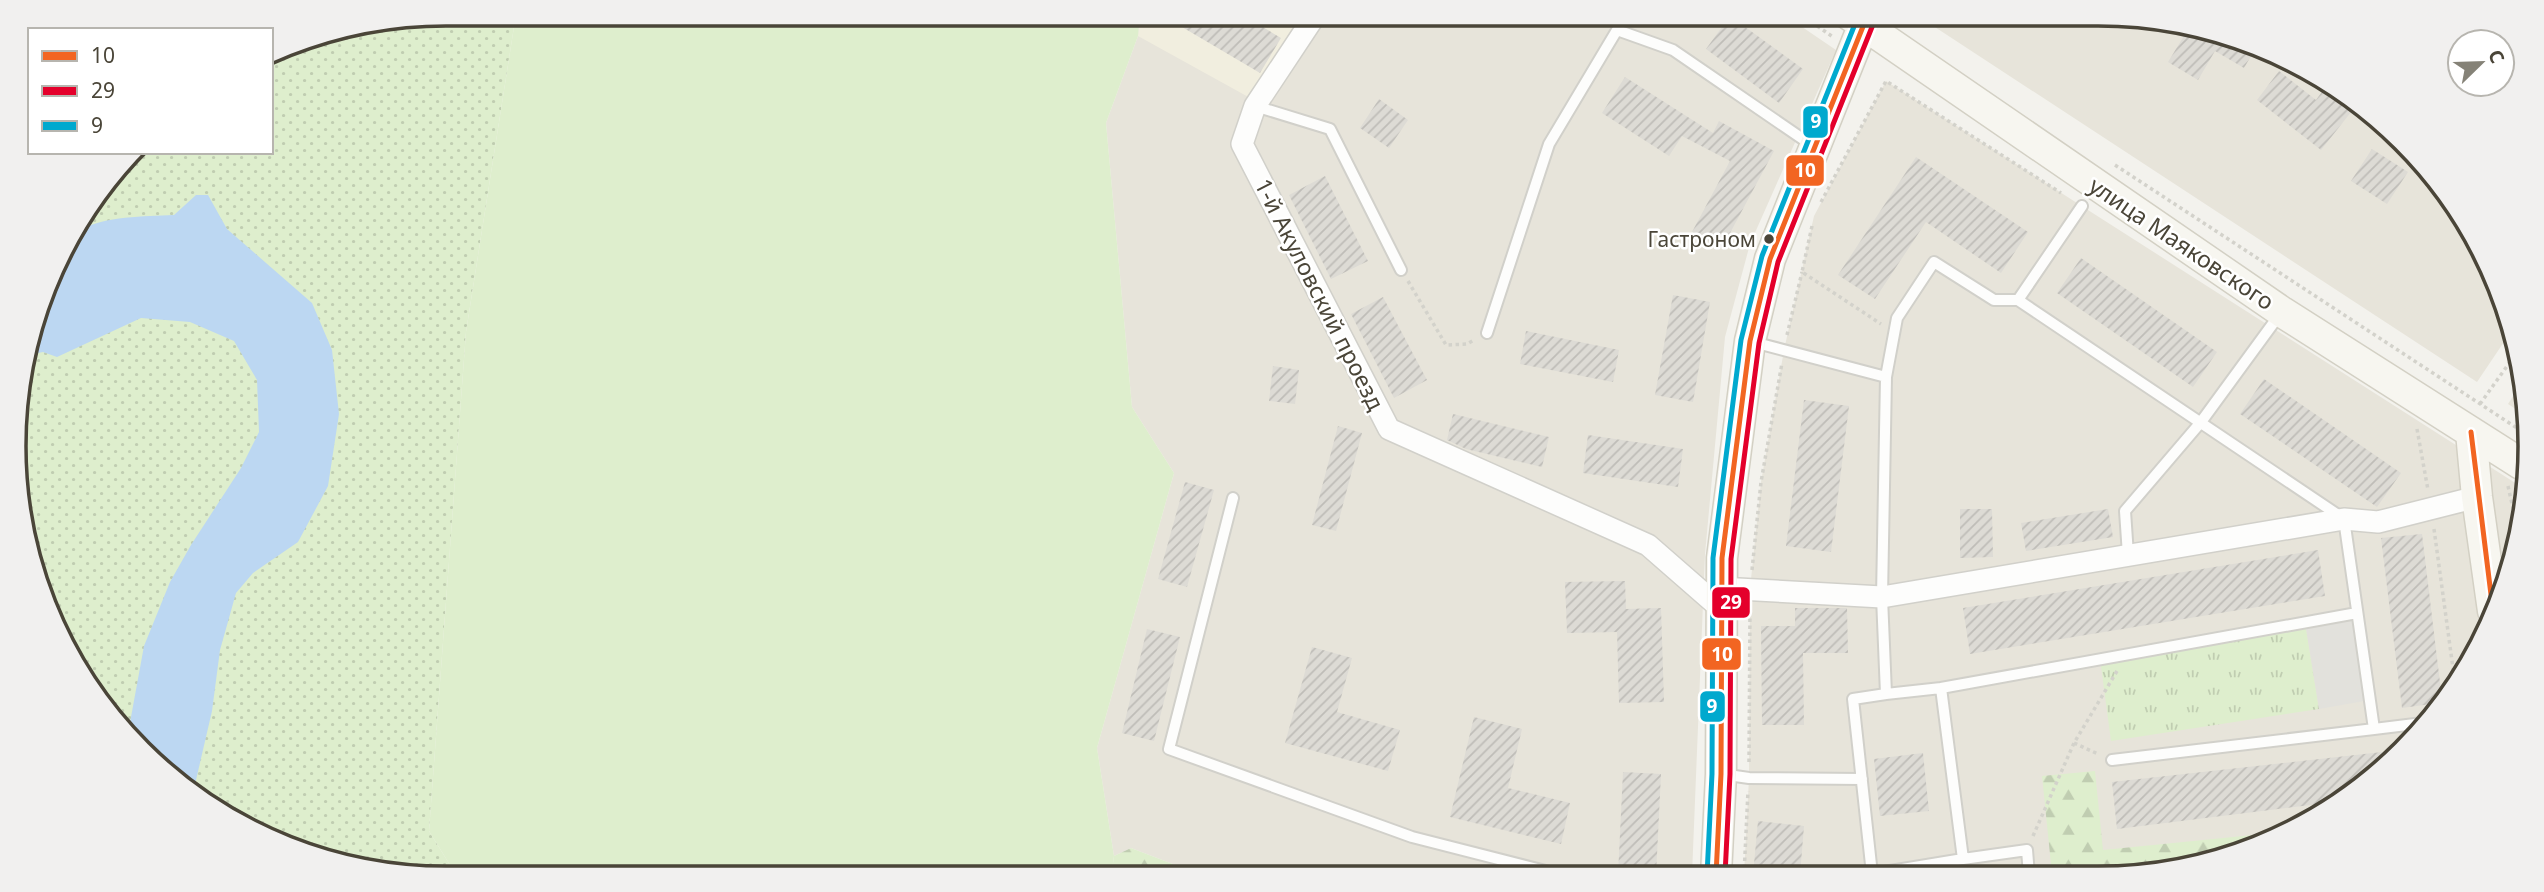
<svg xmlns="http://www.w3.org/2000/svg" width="2544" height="892" viewBox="0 0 2544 892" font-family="'Noto Sans',sans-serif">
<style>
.residential{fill:#e7e4da}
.education{fill:#f1eedf}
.grass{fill:url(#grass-dots)}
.forest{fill:url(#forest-firs)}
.park{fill:url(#park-tufts)}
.garden{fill:#deeecd}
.parking{fill:#e2e1dc}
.water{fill:#bcd7f2}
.building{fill:url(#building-hatch)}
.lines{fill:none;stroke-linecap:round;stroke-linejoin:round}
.lane-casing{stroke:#d1d0ca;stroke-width:14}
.street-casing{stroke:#d1d0ca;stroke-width:24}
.secondary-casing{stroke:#d3d0c4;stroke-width:33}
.path{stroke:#d3d2cb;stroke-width:3.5;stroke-dasharray:3.5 3.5;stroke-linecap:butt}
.lane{stroke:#fdfdfc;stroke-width:10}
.street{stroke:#fdfdfc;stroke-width:21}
.secondary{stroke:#f7f6f0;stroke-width:30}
.bus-1-casing{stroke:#fff;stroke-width:10}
.bus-2-casing{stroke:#fff;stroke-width:10}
.bus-3-casing{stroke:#fff;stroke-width:10}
.bus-1{stroke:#f26522;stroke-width:5}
.bus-2{stroke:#e4002b;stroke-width:5}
.bus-3{stroke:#00a9ce;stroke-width:5}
.bus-dot{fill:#4a4538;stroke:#fff;stroke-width:2.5}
.labels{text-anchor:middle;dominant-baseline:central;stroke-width:5;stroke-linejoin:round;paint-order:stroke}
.bus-label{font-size:21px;fill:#4a4538;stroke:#fff;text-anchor:end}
.street-label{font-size:23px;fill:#4a4538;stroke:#fff}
.rim{fill:none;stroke:#4a4538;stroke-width:3.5}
.line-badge{stroke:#fff;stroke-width:2.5}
.badge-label{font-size:19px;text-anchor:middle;font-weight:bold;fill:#fff}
</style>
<defs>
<pattern id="grass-dots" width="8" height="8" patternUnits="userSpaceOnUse" patternTransform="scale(1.75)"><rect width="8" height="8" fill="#deeecd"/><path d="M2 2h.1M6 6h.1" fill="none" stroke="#c0cdb1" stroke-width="1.8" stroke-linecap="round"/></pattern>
<pattern id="forest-firs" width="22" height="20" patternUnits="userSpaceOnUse" patternTransform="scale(1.75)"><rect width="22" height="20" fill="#deeecd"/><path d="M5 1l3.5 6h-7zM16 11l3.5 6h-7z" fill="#c0cdb1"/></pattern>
<pattern id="park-tufts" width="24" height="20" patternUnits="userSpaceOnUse" patternTransform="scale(1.75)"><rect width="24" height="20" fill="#deeecd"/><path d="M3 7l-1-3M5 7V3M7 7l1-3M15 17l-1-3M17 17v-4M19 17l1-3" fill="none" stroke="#c0cdb1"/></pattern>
<pattern id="building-hatch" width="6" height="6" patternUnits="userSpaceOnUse" patternTransform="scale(1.75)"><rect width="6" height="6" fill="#dddbd5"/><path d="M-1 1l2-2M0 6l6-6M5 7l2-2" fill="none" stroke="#bfbdb8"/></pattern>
</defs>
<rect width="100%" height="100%" fill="#f3f2ed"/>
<path class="residential" d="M1140 14H1783L1836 50 1750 244 1725 337 1705 554 1692 875 1204 876 1131 848 1114 856 1097 748 1174 473 1132 407 1106 123 1138 36Z
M1915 14H2098L2209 29 2361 103 2472 230 2508 336 2477 382Z
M1886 81 2520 486 2515 557 2472 662 2383 771 2289 834 2155 874 1744 875 1749 778 1750 589 1761 482 1784 350 1814 216Z
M2523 381 2526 389 2525 415 2508 404Z"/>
<path class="education" d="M1140 14H1303L1252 99 1138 36Z"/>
<path class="grass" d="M446 14H516L466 332 429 831 458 878 335 863 206 805 87 686 29 557 18 390 59 255 137 152H271V53L281 47Z"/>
<path class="forest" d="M2095 771 2103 850 2292 831 2155 874H2052L2042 776Z
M1131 848 1204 876 1111 877 1114 856Z"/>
<path class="park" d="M2305 622 2319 709 2111 741 2100 659Z"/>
<path class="garden" d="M516 14H1140L1138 36 1106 123 1132 407 1174 473 1097 748 1114 856 1111 877 458 878 429 831 466 332Z"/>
<path class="parking" d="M2357 613 2370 700 2319 709 2305 622Z"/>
<path class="water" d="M196 195H208L227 229 312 303 332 350 339 414 328 486 298 542 253 573 236 593 220 650 212 711 193 793 129 728 144 646 170 582 191 545 241 468 259 432 257 380 234 341 190 322 141 318 57 357 43 352 28 355C37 326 52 245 78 231 107 215 143 217 174 215Z"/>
<path class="building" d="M1160 14H1241L1281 38 1260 73Z
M1730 16 1803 69 1779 103 1706 49Z
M2190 26 2209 29 2254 51 2244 68 2215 51 2198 80 2168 62Z
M2279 71 2316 100 2326 86 2359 102 2321 150 2257 100Z
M1625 77 1713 133 1719 121 1774 151 1722 248 1692 232 1730 161 1682 136 1669 156 1602 113Z
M1379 99 1408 120 1389 148 1360 128Z
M2372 149 2408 172 2387 204 2351 181Z
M1916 157 2028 232 2001 273 1926 222 1875 299 1838 275Z
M1325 176 1368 261 1331 279 1289 195Z
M2081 258 2217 352 2193 387 2057 293Z
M1673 295 1710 302 1693 402 1655 395Z
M1383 297 1427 380 1394 398 1351 314Z
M1526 331 1619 350 1613 382 1520 364Z
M1273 366 1299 370 1295 404 1269 401Z
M2264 379 2401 473 2377 507 2240 414Z
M1804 400 1849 406 1831 552 1786 546Z
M1453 414 1549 437 1542 467 1466 449 1447 440Z
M1338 426 1362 433 1336 531 1312 525Z
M1588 435 1683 449 1678 487 1583 473Z
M1185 482 1214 490 1187 587 1158 579Z
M1960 509H1992L1993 557 1960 558Z
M2108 509 2113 537 2026 551 2021 523Z
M2422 534 2442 699 2438 703 2402 708 2381 538Z
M2318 550 2325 596 1970 654 1963 608Z
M1625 581 1626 609 1661 608 1664 702 1619 703 1617 632 1567 633 1565 582Z
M1795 608H1847L1848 653H1803L1804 725H1762L1761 626H1795Z
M1147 629 1180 637 1154 741 1122 733Z
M1312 647 1352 658 1337 712 1400 730 1388 771 1285 743Z
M1474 717 1522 729 1508 788 1570 803 1561 844 1450 817Z
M2400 750 2383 771 2335 802 2117 829 2112 782Z
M1923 753 1929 811 1880 816 1874 759Z
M1623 772 1661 774 1656 875H1618Z
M1758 821 1804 826 1800 875H1753Z"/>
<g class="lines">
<g class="lane-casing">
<path id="lane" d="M1255 106 1330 129 1401 270
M2082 206 2018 300 2344 519 2374 729 2423 723
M1487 333 1549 144 1617 30 1673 50 1813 146
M1753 342 1886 377
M1233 498 1169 749 1412 837 1565 876
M2128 555 2125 511 2201 422 2280 314
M1941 688 1886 694 1882 597 1886 377 1897 318 1934 262 1994 300H2018
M1886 694 1853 699 1872 874 1963 859
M2112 760 2374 729
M1721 774 1749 778 1862 779
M2029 875 2027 850 1963 859 1941 688 2357 613"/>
</g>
<g class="street-casing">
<path id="street" d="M1316 14 1255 106 1242 144 1389 429 1648 545 1719 607
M1720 588 1882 597 2344 519 2378 522 2477 497"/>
</g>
<g class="secondary-casing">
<path id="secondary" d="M1848 14 2282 312 2521 464
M2471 432 2477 497 2493 611
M1716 875 1721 774 1722 558 1750 341 1770 259 1868 14"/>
</g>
<path class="path" d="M1594 14 1606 23
M1800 14 1833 37
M2115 165 2523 432
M1821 202 1886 81 2061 193
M1812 226 1802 272 1881 324
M1408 281 1446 345 1467 344 1474 340
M1787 335 1802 272
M2480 404 2515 355
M2417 429 2428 490
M2508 486 2517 526
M2434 529 2455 683
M1752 570 1761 482 1782 363
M2074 743 2098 754
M1749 762 1750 609
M2033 836 2074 743 2117 671
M1744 875 1748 791"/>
<use href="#lane" class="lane"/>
<use href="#street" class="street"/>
<use href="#secondary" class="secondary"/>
<g class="bus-1-casing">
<path id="bus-1" d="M2471 432 2493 611
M1716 875 1721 774 1722 558 1750 341 1770 259 1868 14"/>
</g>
<g class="bus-2-casing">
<path id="bus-2" d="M1725 875 1730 774 1731 559 1759 343 1778 262 1876 17"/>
</g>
<g class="bus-3-casing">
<path id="bus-3" d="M1707 875 1712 774 1713 558 1741 340 1762 256 1859 14"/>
</g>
<use href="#bus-1" class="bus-1"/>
<use href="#bus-2" class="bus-2"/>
<use href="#bus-3" class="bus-3"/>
</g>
<circle class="bus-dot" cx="1769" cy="239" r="6"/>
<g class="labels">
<g class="bus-label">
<text x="1756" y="239">Гастроном</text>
</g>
<g class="street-label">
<text transform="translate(2182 243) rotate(34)">улица Маяковского</text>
<text transform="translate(1320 294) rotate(63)">1-й Акуловский проезд</text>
</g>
</g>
<path d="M0 0H2544V892H0ZM446 26H2098A420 420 0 0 1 2518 446V446A420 420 0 0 1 2098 866H446A420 420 0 0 1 26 446V446A420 420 0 0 1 446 26Z" fill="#f1f0ef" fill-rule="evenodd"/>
<path class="rim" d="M446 26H2098A420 420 0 0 1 2518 446V446A420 420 0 0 1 2098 866H446A420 420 0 0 1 26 446V446A420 420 0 0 1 446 26Z"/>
<g class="line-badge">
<rect x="1802" y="105" width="27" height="34" rx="7" fill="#00a9ce"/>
<rect x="1785" y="154" width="40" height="33" rx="7" fill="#f26522"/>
<rect x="1711" y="586" width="40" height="33" rx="7" fill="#e4002b"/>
<rect x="1701" y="637" width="41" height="34" rx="7" fill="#f26522"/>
<rect x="1699" y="690" width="27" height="33" rx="7" fill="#00a9ce"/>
</g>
<g class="badge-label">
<text x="1816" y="128">9</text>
<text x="1805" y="177">10</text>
<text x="1731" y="609">29</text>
<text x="1722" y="661">10</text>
<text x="1712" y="713">9</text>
</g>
<rect x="28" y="28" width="245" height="126" fill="#ffffff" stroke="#b7b5af" stroke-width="2"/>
<rect x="42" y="51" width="35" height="10" fill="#f26522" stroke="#b7b5af" stroke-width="2"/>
<text x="91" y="63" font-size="21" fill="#4a4538">10</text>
<rect x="42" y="86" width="35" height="10" fill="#e4002b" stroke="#b7b5af" stroke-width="2"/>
<text x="91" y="98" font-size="21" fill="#4a4538">29</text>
<rect x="42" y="121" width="35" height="10" fill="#00a9ce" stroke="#b7b5af" stroke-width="2"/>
<text x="91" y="133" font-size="21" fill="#4a4538">9</text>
<g transform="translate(2481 63) rotate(67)"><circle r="33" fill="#ffffff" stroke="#b7b5af" stroke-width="2"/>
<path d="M0-5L12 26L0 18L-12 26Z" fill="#858277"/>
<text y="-10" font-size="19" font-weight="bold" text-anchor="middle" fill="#4a4538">С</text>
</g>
</svg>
